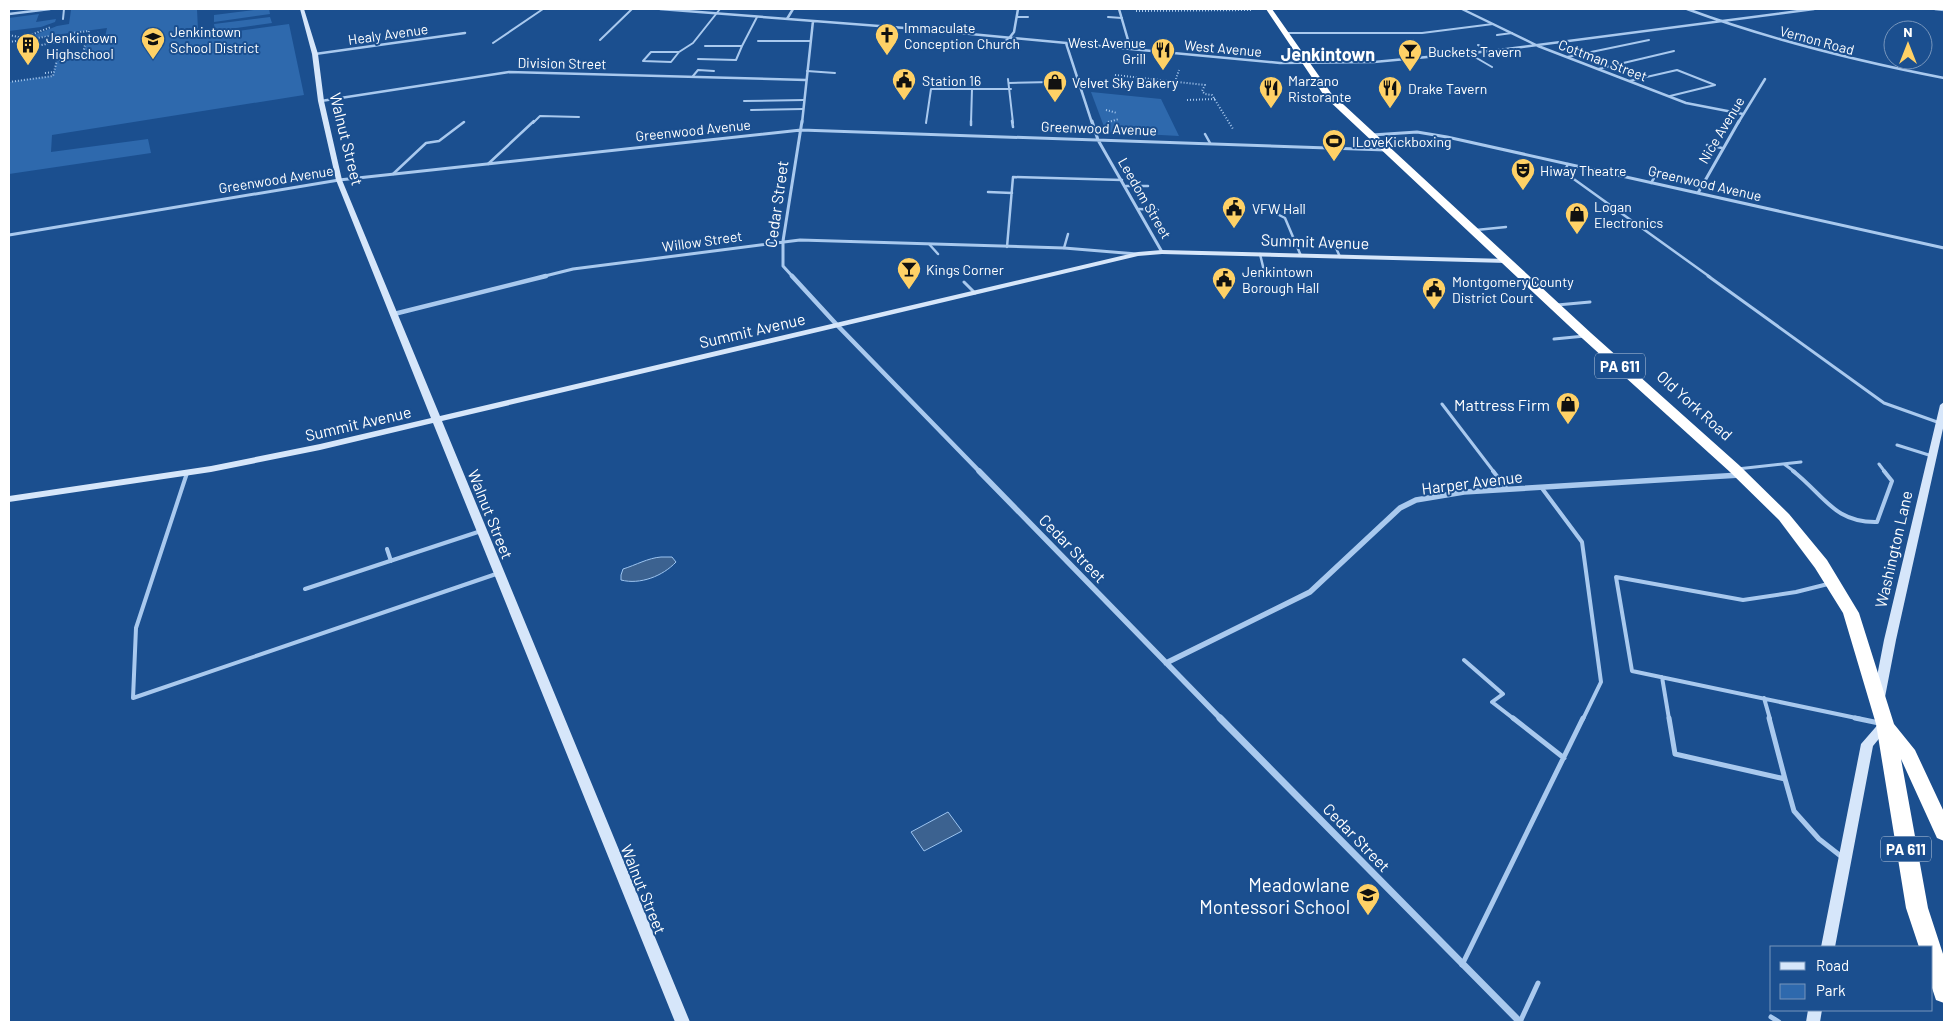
<svg xmlns="http://www.w3.org/2000/svg" width="1953" height="1031" viewBox="0 0 1953 1031" font-family="Barlow,sans-serif">
<style>
.green{fill:#2e69ad}
.water{fill:#3c6290;stroke:#9cc4f0}
.lines{fill:none;stroke-linecap:round;stroke-linejoin:round}
.path{stroke:#a9c9ee;stroke-width:2;stroke-dasharray:1 2;stroke-linecap:butt}
.lane-far4{stroke:#a9c9ee;stroke-width:2}
.lane-far3{stroke:#a9c9ee;stroke-width:2.5}
.lane-far2{stroke:#a9c9ee;stroke-width:3}
.lane-far1{stroke:#a9c9ee;stroke-width:4}
.lane{stroke:#a9c9ee;stroke-width:5}
.street-far4{stroke:#a9c9ee;stroke-width:2.5}
.street-far3{stroke:#a9c9ee;stroke-width:3}
.street-far2{stroke:#a9c9ee;stroke-width:4.5}
.street-far1{stroke:#a9c9ee;stroke-width:5.5}
.street{stroke:#a9c9ee;stroke-width:7}
.secondary{fill:#d6e6fa;fill-rule:evenodd}
.highway{fill:#fff;fill-rule:evenodd}
.labels{text-anchor:middle;dominant-baseline:central;stroke-width:4;stroke-linejoin:round;paint-order:stroke}
.far-poi-label{font-size:14px;fill:#fff;stroke:#1b4f8f;text-anchor:start}
.far-street-label{font-size:14px;fill:#fff;stroke:#1b4f8f}
.shield{fill:#1b4f8f;stroke:#bbcadd;stroke-width:1}
.shield-label{font-size:15px;font-weight:bold;fill:#fff}
.street-label{font-size:16px;fill:#fff;stroke:#1b4f8f}
.poi-label{font-size:16px;fill:#fff;stroke:#1b4f8f;text-anchor:end}
.far-district-label{font-size:18px;font-weight:bold;fill:#fff;stroke:#1b4f8f}
.near-poi-label{font-size:19px;fill:#fff;stroke:#1b4f8f;text-anchor:end}
</style>
<rect width="100%" height="100%" fill="#1b4f8f"/>
<path class="green" d="M81 9H197L198 30 179 33 180 39 289 24 304 95 52 135 51 152 148 139 151 153 9 174V82L53 76 57 60 82 56 88 40 105 37 107 28 32 38V36L57 26 69 24 71 10Z
M263 9H269L270 14 214 22V15Z
M39 14 36 22 56 19 55 22 41 27 9 31V18Z
M270 17 272 23 215 31 214 24Z
M1091 92 1161 99 1179 136 1106 132Z"/>
<path class="water" d="M661 557H672L676 562C663 576 640 585 621 580V575L623 569C636 565 648 558 661 557Z
M948 812 962 831 924 851 911 832Z"/>
<g class="lines">
<path class="path" d="M1136 11 1252 10
M9 35 23 38 51 27
M9 42 58 35
M21 49 87 36
M20 51 23 40
M45 73 54 72
M1115 75 1205 85 1202 91 1205 94 1212 95 1233 129
M9 82 53 76 57 60 82 56 89 31 71 33
M1175 82 1179 70
M1187 100 1215 99
M1106 110 1117 113
M1108 122 1119 119"/>
<path class="lane-far4" d="M1017 17H1028
M1108 17 1122 18
M63 19 64 9
M1286 33H1422L1493 24
M1497 35 1512 33
M600 40 632 9
M758 41H811
M1004 42 1010 37
M493 43 543 9
M1478 45 1491 51
M705 46H742L757 17
M651 52H679L671 62 643 61Z
M679 52 693 43 720 9
M1468 53 1492 67
M1567 57 1649 40
M698 59 736 60 742 46
M1598 69 1674 51
M807 71 835 73
M693 76 698 70 714 71
M1008 79 1013 123
M1629 81 1677 70 1715 85 1670 96
M1078 82 1102 85
M1009 83 1052 82
M744 101 804 100
M751 110 803 109
M533 123 540 116 579 117
M926 123 931 89H1011
M971 123 972 89"/>
<path class="lane-far3" d="M1012 121 1013 127
M971 125V121
M1205 134 1210 143
M1707 145 1722 148
M488 164 534 121
M1568 164 1564 172 1710 277
M393 174 426 143 439 141 464 122
M1651 183 1654 178
M1126 186H1148
M988 192 1012 193
M1139 209 1158 210
M1275 213 1285 218 1301 256
M1476 230 1506 227
M1333 241 1340 257
M929 244 938 254
M1007 247 1013 177 1122 180
M1064 248 1068 234
M1260 254 1265 275"/>
<path class="lane-far2" d="M1708 276 1884 403 1940 423
M964 282 975 293
M1557 305 1590 302
M1554 339 1585 336
M1442 404 1494 472
M1897 445 1932 456
M1784 464 1795 472
M1879 464 1885 472
M1737 469 1801 462"/>
<path class="lane-far1" d="M1493 471 1507 489
M1793 471C1824 495 1834 523 1877 522L1892 481 1884 471
M187 473 136 628 133 698 499 573
M1541 487 1582 542 1601 682 1583 719
M387 549 391 561
M1828 584 1796 592 1743 600 1616 577 1632 671 1861 719
M305 589 481 531
M1464 660 1503 694 1492 702 1514 719
M1662 677 1669 719
M1764 698 1770 719"/>
<path class="lane" d="M1513 718 1564 758
M1669 718 1675 754 1785 779 1769 718
M1855 718 1879 723
M1785 779 1794 811 1819 839 1842 857
M1462 965 1583 718
M1771 1017 1779 1022
M1520 1022 1538 983"/>
<path class="street-far4" d="M660 9 918 29 1280 63 1374 62 1491 51 1814 9
M1119 9 1128 40 1123 48
M1462 9 1538 46 1686 103 1743 114
M1687 9C1771 40 1857 61 1944 78
M1935 9 1944 10
M9 14 50 9
M787 19 793 9
M1010 37 1014 32 1018 9
M1066 43 1092 123
M315 54 465 33
M321 101 509 72 806 80
M802 123 813 21
M1738 123 1765 79"/>
<path class="street-far3" d="M1092 121 1098 140 1162 252
M1372 135 1417 132 1447 137 1944 248
M1698 193 1739 121
M9 235 339 180 801 130 1386 150
M541 277 573 269 800 240 1064 248 1137 254
M793 277 783 266V241L802 121"/>
<path class="street-far2" d="M792 276 837 325 980 472
M394 314 546 276"/>
<path class="street-far1" d="M979 471 1221 719
M1166 663 1310 592 1400 508 1416 500 1464 492 1740 475"/>
<path class="street" d="M1220 718 1520 1022"/>
<path class="secondary" d="M300 9H304L318 54 324 101 342 180 440 416 1138 252 1162 250 1507 259 1511 261 1507 263 1162 254 1138 256 442 421 690 1022H675L433 423 320 450 211 472 9 502V496L211 466 320 444 431 418 336 180 318 101 312 54Z
M1944 402V424L1896 640 1885 697 1883 700 1879 702 1875 700 1873 697 1884 640 1940 405Z
M1885 719 1889 721 1891 724 1873 746 1835 947H1821L1861 744 1881 721Z
M1808 1010H1822L1820 1022H1806Z"/>
<path class="highway" d="M1266 9H1272L1331 93 1591 333 1740 466 1789 514 1827 560 1859 613 1894 724 1915 750 1944 812V841L1937 838 1901 759 1928 908 1944 957V1003L1936 1000 1932 988V947H1919L1906 908 1876 724 1843 613 1815 568 1779 520 1730 472 1583 339 1325 97Z"/>
</g>
<defs>
<g id="church-pin" transform="scale(1.25)"><path d="M0 17L-7.5 6A9.5 9.5 0 1 1 7.5 6Z" fill="#ffd166" stroke="#1b4f8f"/><path d="M-1.2-6h2.4v3.5h3.3v2.4h-3.3V6h-2.4V-.1h-3.3v-2.4h3.3Z" fill="#111"/></g>
<g id="school-pin" transform="scale(1.25)"><path d="M0 17L-7.5 6A9.5 9.5 0 1 1 7.5 6Z" fill="#ffd166" stroke="#1b4f8f"/><path d="M0-5L7-2L0 1L-7-2ZM-4 1L0 2.5L4 1V4Q0 6-4 4Z" fill="#111"/></g>
<g id="building-pin" transform="scale(1.25)"><path d="M0 17L-7.5 6A9.5 9.5 0 1 1 7.5 6Z" fill="#ffd166" stroke="#1b4f8f"/><path d="M-4-6H4V6H1V3H-1V6H-4ZM-2.5-4.3h1.7v1.8h-1.7ZM.8-4.3h1.7v1.8H.8ZM-2.5-1h1.7V.8h-1.7ZM.8-1h1.7V.8H.8Z" fill="#111"/></g>
<g id="restaurant-pin" transform="scale(1.25)"><path d="M0 17L-7.5 6A9.5 9.5 0 1 1 7.5 6Z" fill="#ffd166" stroke="#1b4f8f"/><path d="M-5-6h1v4h1v-4h1v4h1v-4h1v5L-1.5 .5V6h-2V.5L-5-1ZM5-6V6H3V1.5H1.5Q1.5-4 5-6Z" fill="#111"/></g>
<g id="bar-pin" transform="scale(1.25)"><path d="M0 17L-7.5 6A9.5 9.5 0 1 1 7.5 6Z" fill="#ffd166" stroke="#1b4f8f"/><path d="M-6-5H6L.8 .8V4.5H3.5V6h-7V4.5H-.8V.8Z" fill="#111"/></g>
<g id="civic-pin" transform="scale(1.25)"><path d="M0 17L-7.5 6A9.5 9.5 0 1 1 7.5 6Z" fill="#ffd166" stroke="#1b4f8f"/><path d="M-.6-6.5H3V-4.5H.6V-3L4-1V1h2V6H-6V1h2V-1L-.6-3ZM-1.2 2.5V6h2.4V2.5Z" fill="#111"/></g>
<g id="shop-pin" transform="scale(1.25)"><path d="M0 17L-7.5 6A9.5 9.5 0 1 1 7.5 6Z" fill="#ffd166" stroke="#1b4f8f"/><path d="M-5-2.5h2.3a2.7 3.5 0 0 1 5.4 0H5L5.5 6h-11ZM-1.5-2.5h3a1.5 2.3 0 0 0-3 0Z" fill="#111"/></g>
<g id="stadium-pin" transform="scale(1.25)"><path d="M0 17L-7.5 6A9.5 9.5 0 1 1 7.5 6Z" fill="#ffd166" stroke="#1b4f8f"/><path d="M0-5a6.5 5 0 1 0 0 10a6.5 5 0 1 0 0-10ZM-3.5-1.8h7v3.6h-7Z" fill="#111"/></g>
<g id="theatre-pin" transform="scale(1.25)"><path d="M0 17L-7.5 6A9.5 9.5 0 1 1 7.5 6Z" fill="#ffd166" stroke="#1b4f8f"/><path d="M-5-5.5Q0-4 5-5.5V0Q5 5 0 6Q-5 5-5 0ZM-3.3-2.5H-1v1.5H-3.3ZM1-2.5H3.3v1.5H1ZM-2.8 1Q0 5.5 2.8 1Z" fill="#111"/></g>
</defs>
<g fill-rule="evenodd">
<use href="#church-pin" x="887" y="35"/>
<use href="#school-pin" x="153" y="39"/>
<use href="#building-pin" x="28" y="45"/>
<use href="#restaurant-pin" x="1163" y="50"/>
<use href="#bar-pin" x="1410" y="51"/>
<use href="#civic-pin" x="904" y="80"/>
<use href="#shop-pin" x="1055" y="82"/>
<use href="#restaurant-pin" x="1271" y="88"/>
<use href="#restaurant-pin" x="1390" y="88"/>
<use href="#stadium-pin" x="1334" y="141"/>
<use href="#theatre-pin" x="1523" y="170"/>
<use href="#civic-pin" x="1234" y="208"/>
<use href="#shop-pin" x="1577" y="214"/>
<use href="#bar-pin" x="909" y="269"/>
<use href="#civic-pin" x="1224" y="279"/>
<use href="#civic-pin" x="1434" y="289"/>
<use href="#shop-pin" x="1568" y="404"/>
<use href="#school-pin" x="1368" y="895"/>
</g>
<g class="labels">
<g class="far-poi-label">
<text x="904" y="27">Immaculate<tspan x="904" dy="16">Conception Church</tspan></text>
<text x="170" y="31">Jenkintown<tspan x="170" dy="16">School District</tspan></text>
<text x="46" y="37">Jenkintown<tspan x="46" dy="16">Highschool</tspan></text>
<text x="1146" y="42" text-anchor="end">West Avenue<tspan x="1146" dy="16">Grill</tspan></text>
<text x="1428" y="51">Buckets Tavern</text>
<text x="922" y="80">Station 16</text>
<text x="1288" y="80">Marzano<tspan x="1288" dy="16">Ristorante</tspan></text>
<text x="1072" y="82">Velvet Sky Bakery</text>
<text x="1408" y="88">Drake Tavern</text>
<text x="1352" y="141">ILoveKickboxing</text>
<text x="1540" y="170">Hiway Theatre</text>
<text x="1594" y="206">Logan<tspan x="1594" dy="16">Electronics</tspan></text>
<text x="1252" y="208">VFW Hall</text>
<text x="926" y="269">Kings Corner</text>
<text x="1242" y="271">Jenkintown<tspan x="1242" dy="16">Borough Hall</tspan></text>
<text x="1452" y="281">Montgomery County<tspan x="1452" dy="16">District Court</tspan></text>
</g>
<g class="far-street-label">
<text transform="translate(388 34) rotate(-8)">Healy Avenue</text>
<text transform="translate(1817 40) rotate(15)">Vernon Road</text>
<text transform="translate(1223 48) rotate(5)">West Avenue</text>
<text transform="translate(1603 60) rotate(21)">Cottman Street</text>
<text transform="translate(562 63) rotate(1)">Division Street</text>
<text transform="translate(1099 128) rotate(2)">Greenwood Avenue</text>
<text transform="translate(693 130) rotate(-6)">Greenwood Avenue</text>
<text transform="translate(1721 130) rotate(-59)">Nice Avenue</text>
<text transform="translate(276 179) rotate(-9)">Greenwood Avenue</text>
<text transform="translate(1705 183) rotate(13)">Greenwood Avenue</text>
<text transform="translate(1145 198) rotate(60)">Leedom Street</text>
<text transform="translate(702 241) rotate(-8)">Willow Street</text>
</g>
<g class="shield">
<rect x="1595" y="353.5" width="50" height="25" rx="4"/>
<rect x="1881" y="836.5" width="50" height="25" rx="4"/>
</g>
<g class="shield-label">
<text x="1620" y="366">PA 611</text>
<text x="1906" y="849">PA 611</text>
</g>
<g class="street-label">
<text transform="translate(347 139) rotate(76)">Walnut Street</text>
<text transform="translate(776 204) rotate(-82)">Cedar Street</text>
<text transform="translate(1315 241) rotate(2)">Summit Avenue</text>
<text transform="translate(752 330) rotate(-13)">Summit Avenue</text>
<text transform="translate(1695 405) rotate(42)">Old York Road</text>
<text transform="translate(358 423) rotate(-13)">Summit Avenue</text>
<text transform="translate(1472 482) rotate(-7)">Harper Avenue</text>
<text transform="translate(491 514) rotate(68)">Walnut Street</text>
<text transform="translate(1073 548) rotate(46)">Cedar Street</text>
<text transform="translate(1893 549) rotate(-77)">Washington Lane</text>
<text transform="translate(1357 837) rotate(46)">Cedar Street</text>
<text transform="translate(644 889) rotate(68)">Walnut Street</text>
</g>
<g class="poi-label">
<text x="1550" y="404">Mattress Firm</text>
</g>
<g class="far-district-label">
<text x="1328" y="54">Jenkintown</text>
</g>
<g class="near-poi-label">
<text x="1350" y="884">Meadowlane<tspan x="1350" dy="22">Montessori School</tspan></text>
</g>
</g>
<rect width="1953" height="1031" fill="none" stroke="#ffffff" stroke-width="20"/>
<rect x="1770" y="946" width="162" height="65" fill="#1b4f8f" stroke="#7695bc"/>
<rect x="1780" y="962" width="25" height="8" fill="#d6e6fa" stroke="#7695bc"/>
<text x="1816" y="971" font-size="15" fill="#ffffff">Road</text>
<rect x="1780" y="984" width="25" height="15" fill="#2e69ad" stroke="#7695bc"/>
<text x="1816" y="996" font-size="15" fill="#ffffff">Park</text>
<g transform="translate(1908 45)"><circle r="24" fill="#1b4f8f" stroke="#7695bc"/>
<path d="M0-4L9 19L0 12L-9 19Z" fill="#ffd166"/>
<text y="-8" font-size="14" font-weight="bold" text-anchor="middle" fill="#ffffff">N</text>
</g>
</svg>
